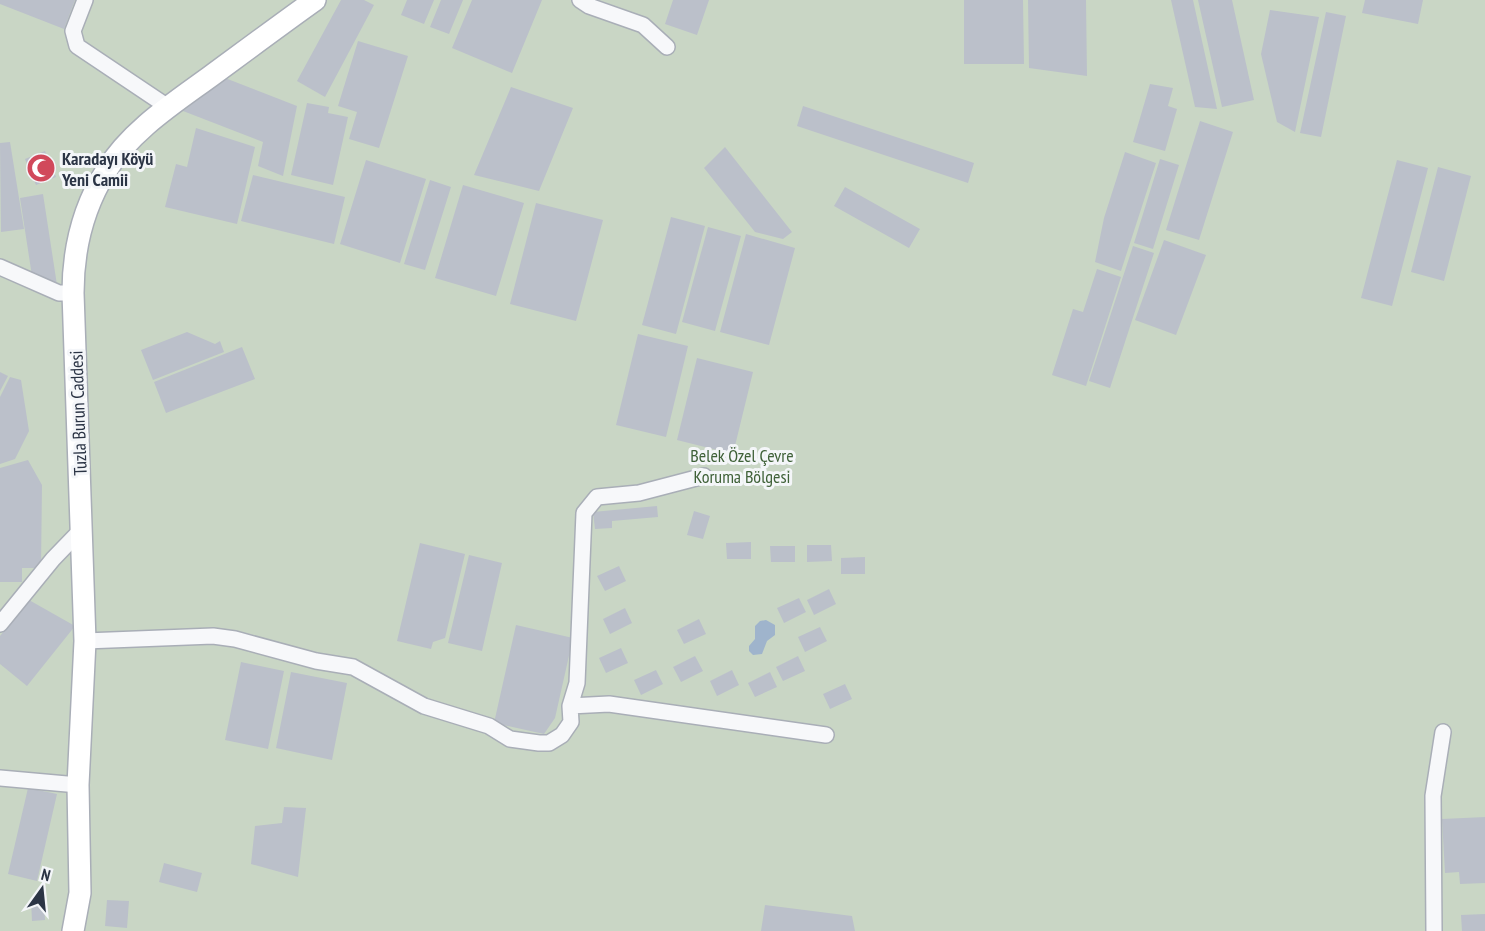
<svg xmlns="http://www.w3.org/2000/svg" width="1485" height="931" viewBox="0 0 1485 931" font-family="'PT Sans Narrow',sans-serif">
<style>
.green{fill:#c9d6c5}
.water{fill:#9fb4cc}
.building{fill:#bbc0ca}
.lines{fill:none;stroke-linecap:round;stroke-linejoin:round}
.minor-casing{stroke:#a9aeb7;stroke-width:18}
.secondary-casing{stroke:#a9aeb7;stroke-width:24}
.minor{stroke:#f7f8fa;stroke-width:15}
.secondary{stroke:#fff;stroke-width:21}
.labels{text-anchor:middle;dominant-baseline:central;stroke-width:6;stroke-linejoin:round;paint-order:stroke}
.poi-label{font-size:18px;font-weight:bold;fill:#2b3445;stroke:#f4f6f9;text-anchor:start}
.street-label{font-size:18px;fill:#2b3445;stroke:#f4f6f9}
.park-label{font-size:18px;fill:#3f6138;stroke:#f4f6f9}
</style>
<rect width="100%" height="100%" fill="#e4e7ec"/>
<path class="green" d="M0 0H1485V931H0Z"/>
<path class="water" d="M766 620 775 625V635L767 641 762 654 753 655 749 651V646L755 639V626L760 621Z"/>
<path class="building" d="M0 0H75L64 29 0 4Z
M341 0H364L374 5 325 97 297 81Z
M407 0H434L424 24 401 15Z
M441 0H463L449 34 430 27Z
M472 0H542L512 73 452 48Z
M673 0H709L697 35 665 24Z
M964 0H1023L1024 64H964Z
M1028 0H1086L1087 76 1029 68Z
M1171 0H1193L1217 109 1195 107Z
M1198 0H1232L1254 100 1222 107Z
M1365 0H1423L1418 24 1362 13Z
M1270 10 1319 17 1295 132 1277 122 1261 54Z
M1326 12 1346 16 1321 137 1300 133Z
M358 41 408 56 379 148 349 139 357 112 338 106Z
M225 78 297 106 283 176 258 166 263 142 183 111Z
M1150 84 1173 88 1168 106 1177 109 1165 151 1133 142Z
M511 87 573 108 539 191 474 175Z
M307 103 329 107 328 113 348 117 333 185 291 175Z
M803 106 974 163 968 183 797 126Z
M1200 121 1233 132 1199 240 1166 230Z
M196 128 255 147 237 224 165 207 176 164 187 167Z
M10 142 24 229 1 232 0 143Z
M725 147 792 232 783 239 755 232 704 168Z
M45 151 56 177 36 185 25 159Z
M1125 152 1156 163 1121 271 1095 262 1104 218Z
M1160 159 1179 165 1153 249 1134 243Z
M366 160 426 179 400 263 340 244Z
M1397 160 1428 168 1392 306 1361 298Z
M1438 167 1471 176 1444 281 1411 272Z
M253 175 345 197 334 244 241 221Z
M430 180 451 187 425 270 404 264Z
M463 185 524 203 496 296 435 278Z
M845 187 920 229 909 248 834 206Z
M43 194 57 285 32 276 20 198Z
M536 203 603 220 576 321 510 304Z
M671 217 705 226 676 334 642 325Z
M708 227 741 236 715 331 682 322Z
M746 234 795 248 769 345 720 332Z
M1164 240 1206 255 1176 335 1135 320Z
M1133 246 1154 253 1110 388 1089 381Z
M1097 269 1121 277 1086 386 1052 375 1073 309 1083 312Z
M187 332 215 344 220 341 224 352 153 380 141 350Z
M638 334 688 346 666 437 616 425Z
M242 347 255 379 166 413 154 382Z
M697 358 753 372 733 454 677 440Z
M0 372 8 376 0 391Z
M10 377 21 380 29 431 15 459 0 464V397Z
M28 460 42 485 41 568H22V582H0V468Z
M657 506 658 517 612 521V528L595 529 593 512Z
M694 511 710 516 703 539 687 535Z
M751 542V559H727L726 543Z
M420 543 465 554 445 638 433 642 431 649 397 641Z
M807 545H831L832 561 807 562Z
M770 546H795V562H771Z
M469 555 502 563 482 651 448 643Z
M865 557V574H841V558Z
M619 566 626 581 605 591 597 576Z
M829 589 836 604 814 615 807 600Z
M799 598 806 612 784 623 777 608Z
M29 600 75 626 27 686 0 664V636Z
M625 608 632 623 610 634 603 619Z
M699 619 706 634 684 644 677 630Z
M516 625 573 638 555 718 544 734 494 723Z
M820 627 827 641 805 652 798 637Z
M621 648 628 663 606 673 599 658Z
M695 656 703 671 681 682 673 667Z
M798 656 805 671 783 681 776 667Z
M241 662 284 671 268 749 225 740Z
M656 670 663 684 641 695 634 680Z
M732 670 739 685 717 696 710 681Z
M291 672 347 683 332 760 276 748Z
M770 672 777 687 755 697 748 683Z
M845 684 852 699 830 709 823 694Z
M28 788 57 794 37 881 8 874Z
M284 807 306 808 298 877 251 864 255 826 282 823Z
M1485 817V883L1460 884 1459 872 1445 873 1442 819Z
M164 863 202 873 197 892 159 882Z
M31 900H44L45 920 32 921Z
M107 900 129 901 127 928 105 926Z
M765 905 852 916 855 931H761Z
M1485 914V931H1462L1461 915Z"/>
<g class="lines">
<g class="minor-casing">
<path id="minor" d="M85 0 73 31 77 46 168 107
M580 0 589 6 643 25 667 47
M0 267 59 293H73
M0 624 53 559 82 529
M85 641 213 636 235 639 316 661 353 667 424 706 489 726 510 739 539 743H549L562 735 571 722 570 706 577 683 584 513 597 497 639 493 704 476
M570 706 609 704 826 735
M0 778 78 785
M1434 931 1433 796 1443 732"/>
</g>
<g class="secondary-casing">
<path id="secondary" d="M73 931 80 893 78 785 85 641 73 293C73 250 83 208 106 171 130 131 174 103 211 76 245 51 280 25 315 0"/>
</g>
<use href="#minor" class="minor"/>
<use href="#secondary" class="secondary"/>
</g>
<defs>
<g id="mosque-disc" transform="scale(1.5)"><circle r="9.5" fill="#d1495b" stroke="#f4f6f9"/><path d="M3.5-4.9A6 6 0 1 0 3.5 4.9A5 5 0 1 1 3.5-4.9Z" fill="#fff"/></g>
</defs>
<g fill-rule="evenodd">
<use href="#mosque-disc" x="41" y="168"/>
</g>
<g class="labels">
<g class="poi-label">
<text x="62" y="158">Karadayı Köyü<tspan x="62" dy="21">Yeni Camii</tspan></text>
</g>
<g class="street-label">
<text transform="translate(78 413) rotate(-92)">Tuzla Burun Caddesi</text>
</g>
<g class="park-label">
<text x="742" y="455">Belek Özel Çevre<tspan x="742" dy="21">Koruma Bölgesi</tspan></text>
</g>
</g>
<g transform="translate(42 889) rotate(15)" stroke="#f4f6f9" stroke-width="4.5" paint-order="stroke">
<path d="M0-4.5L10 22L0 15L-10 22Z" fill="#2b3445"/>
<text y="-9" font-size="16" font-weight="bold" text-anchor="middle" fill="#2b3445">N</text>
</g>
</svg>
